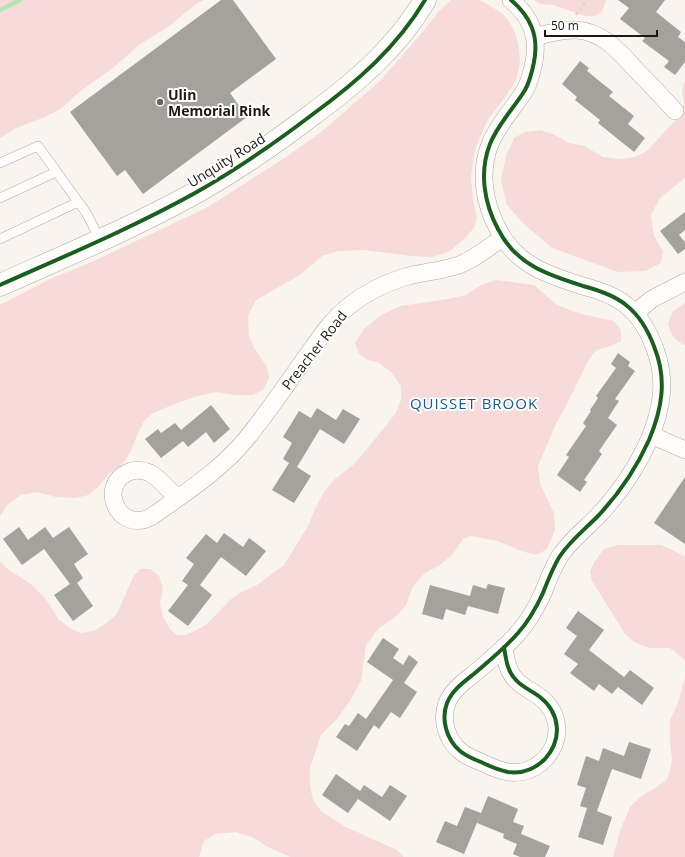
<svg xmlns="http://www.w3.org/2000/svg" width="685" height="857" viewBox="0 0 685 857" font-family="'Open Sans',sans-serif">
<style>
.green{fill:#f7dbdb}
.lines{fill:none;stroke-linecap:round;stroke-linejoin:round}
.stream{stroke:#b5e5b0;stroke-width:4.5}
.building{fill:#a3a29c}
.service-casing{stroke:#aba8a3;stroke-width:10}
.minor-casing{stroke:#aba8a3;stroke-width:18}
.secondary-casing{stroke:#aba8a3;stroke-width:23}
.path{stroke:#d5d5d3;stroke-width:2.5;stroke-dasharray:3 3;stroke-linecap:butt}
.service{stroke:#fefdfc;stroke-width:9}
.minor{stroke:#fefdfc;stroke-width:17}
.secondary{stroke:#fefdfc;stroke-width:22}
.cycleway-casing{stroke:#fff;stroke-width:6}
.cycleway{stroke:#1b5e20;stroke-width:4}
.poi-dot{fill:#696661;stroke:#fff;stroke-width:1.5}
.labels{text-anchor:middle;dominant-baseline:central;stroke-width:4;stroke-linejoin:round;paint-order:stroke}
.poi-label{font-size:14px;font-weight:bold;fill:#1c1915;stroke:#fff;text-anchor:start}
.street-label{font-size:14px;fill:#1c1915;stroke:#fff}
.neighbourhood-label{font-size:15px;letter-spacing:1px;fill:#175a89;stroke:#fff}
</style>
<rect width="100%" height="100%" fill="#f9f4ed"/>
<path class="green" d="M0 0H204L196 4 169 26 139 45 114 67 78 93 62 108 45 117 16 128 0 138Z
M451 0H479L489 5 503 14 512 26 516 36 519 49 520 63 516 80 506 96 488 119 477 144 473 161 471 178 473 200 477 218 474 228 465 238 450 251 433 257 411 256 364 250 338 251 322 256 300 275 256 300 248 316 249 335 254 348 267 367 269 378 264 389 253 395H235L216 392 197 396 175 404 153 413 144 421 137 435 131 451 121 466 109 474 99 486 89 495 75 498 56 497 37 492 21 495 8 504 0 516V305L50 279 94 261 208 207 286 157 320 133 380 81 420 35 439 11Z
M534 0H606L602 12 595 16H585L553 5 540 4Z
M685 81V178L660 198 651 215 654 236 663 251 661 263 645 271 618 272 552 248 524 224 507 205 501 180 506 156 514 138 525 132 540 130 553 134 569 143 584 146 603 157 621 159 635 157 647 151 682 113 684 102 682 92 684 82Z
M497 280 534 285 557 305 581 314 614 321 621 330V341L611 346 596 350 589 359 567 404 555 426 538 466 540 484 554 513 555 530 547 549 537 555 521 551 497 541 472 536 463 539 453 554 440 565 425 573 413 586 406 605 395 617 379 628 366 645 361 681 350 701 337 719 321 735 310 768V786L313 800 322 812 346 827 397 850 404 857H290L268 847 252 837 236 832 216 834 204 841 199 857H0V562L9 570 31 584 46 599 59 620 73 630 82 633 95 630 104 625 117 614 133 577 140 569H150L159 576 163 588 160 603 163 617 170 629 177 635H185L195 631 207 624 230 600 241 592 257 585 284 565 308 526 315 509 324 492 335 479 353 465 367 449 395 414 401 400V386L391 372 379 363 368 360 359 354 355 343 364 329 381 315 401 306 448 299 466 295 483 284Z
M685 303V345C674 341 671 334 668 323L673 311Z
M618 545H661L685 556V660L670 648H650L634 642 625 634 614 616 592 581 590 571 595 561 604 549Z
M685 678V857H613L621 828 630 807 640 797 657 787 668 778 672 760 670 742V720L678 703Z"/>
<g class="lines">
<path class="stream" d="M0 10 20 0"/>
</g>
<path class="building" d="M221 0H233L276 59 230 93 247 117 143 194 125 170 117 176 70 112Z
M618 0H665L656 12 681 32 678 37 685 42V62L675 75 664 67 669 61 642 41 645 38 620 19 629 8Z
M580 61 589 68 587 71 613 92 609 96 634 116 628 124 645 138 634 152 598 123 600 120 575 100 577 97 562 84Z
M685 212V230L679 235 685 242V249L678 254 660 231Z
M618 353 630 362 628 366 635 371 615 399 619 401 608 418 617 425 599 451 602 454 584 480 587 482 580 492 557 475 569 457 566 455 586 426 583 423 591 411 590 410 598 398 596 396 616 368 611 364Z
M211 405 230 429 214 443 206 432 188 447 183 441 161 458 145 439 158 429 161 433 175 423 181 430Z
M317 408 336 420 343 409 360 419 344 444 320 429 297 467 311 476 294 503 272 490 289 463 283 459 292 443 283 437 299 411 311 418Z
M685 477V544L654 523Z
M19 527 28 540 45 527 53 538 69 527 88 554 74 564 83 578 77 583 93 606 73 621 54 595 70 584 44 549 22 565 3 539Z
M224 533 243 547 249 538 266 551 246 576 221 557 200 585 212 595 188 626 168 611 188 585 182 581 194 564 186 558 206 534 217 543Z
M488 584 505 588 498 614 468 606 465 615 446 609 443 620 422 614 430 585 470 596 473 585 486 589Z
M578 611 604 630 589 650 624 677 630 670 654 688 642 705 618 687 612 694 599 684 594 691 570 673 578 664 564 654 577 636 566 628Z
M383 638 399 649 393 658 403 665 409 655 418 662 404 683 417 692 400 718 391 712 379 729 374 725 357 751 336 737 345 724 349 726 358 713 366 719 393 680 367 662Z
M629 742 651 749 641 779 612 769 597 811 612 817 603 845 578 837 587 808 580 806 586 788 577 785 586 756 599 761 603 748 624 756Z
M336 774 360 791 364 785 382 797 390 785 407 796 390 821 358 799 348 813 322 795Z
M488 796 518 809 513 822 524 826 517 844 503 838 504 834 477 823Z
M465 807 481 813 464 854 436 842 445 821 457 826Z
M521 834 550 846 545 857H520L513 854Z"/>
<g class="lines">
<g class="service-casing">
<path id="service" d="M0 163 38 146 87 214 100 240
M0 198 56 172
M0 239 78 202"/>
</g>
<g class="minor-casing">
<path id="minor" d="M535 36C549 34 563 29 577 30 605 32 622 55 639 73 651 85 663 98 675 111
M635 313 652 299 685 282
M651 435 685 450
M177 498C169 490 159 478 150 473 143 470 136 469 129 472 97 485 118 534 151 517 185 493 221 470 247 438 268 412 287 384 306 357 319 339 331 320 349 306 365 293 385 283 405 277 423 272 441 271 459 265 475 259 489 247 502 238
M504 647C506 659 507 671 516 680 522 687 532 691 540 697 560 713 563 739 545 759 535 769 522 774 508 772 498 770 489 766 481 762 473 759 466 756 460 751 446 739 441 719 447 703 452 690 465 681 475 673 490 660 505 648 518 633 529 621 536 608 543 593 548 580 553 567 560 556 570 541 584 530 597 517 618 495 636 469 649 440 662 409 667 380 655 349 649 332 640 316 626 305 614 295 598 290 583 286 548 275 516 265 498 229 484 203 479 172 490 144 498 124 514 108 525 90 530 81 532 72 534 62 539 36 531 17 511 0"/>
</g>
<g class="secondary-casing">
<path id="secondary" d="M0 285C65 256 132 228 195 193 236 170 275 143 313 114 357 82 397 47 425 0"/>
</g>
<path class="path" d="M576 15 587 0"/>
<use href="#service" class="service"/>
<use href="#minor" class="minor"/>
<use href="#secondary" class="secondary"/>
<g class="cycleway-casing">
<path id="cycleway" d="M0 285C65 256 132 228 195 193 236 170 275 143 313 114 357 82 397 47 425 0
M504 647C506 659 507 671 516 680 522 687 532 691 540 697 560 713 563 739 545 759 535 769 522 774 508 772 498 770 489 766 481 762 473 759 466 756 460 751 446 739 441 719 447 703 452 690 465 681 475 673 490 660 505 648 518 633 529 621 536 608 543 593 548 580 553 567 560 556 570 541 584 530 597 517 618 495 636 469 649 440 662 409 667 380 655 349 649 332 640 316 626 305 614 295 598 290 583 286 548 275 516 265 498 229 484 203 479 172 490 144 498 124 514 108 525 90 530 81 532 72 534 62 539 36 531 17 511 0"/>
</g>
<use href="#cycleway" class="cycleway"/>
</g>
<circle class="poi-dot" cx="160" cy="102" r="4"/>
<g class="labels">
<g class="poi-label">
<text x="168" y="94">Ulin<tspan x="168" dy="16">Memorial Rink</tspan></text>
</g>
<g class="street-label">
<text transform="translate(226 160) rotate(-32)">Unquity Road</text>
<text transform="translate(314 350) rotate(-52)">Preacher Road</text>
</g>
<g class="neighbourhood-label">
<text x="474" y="403">QUISSET BROOK</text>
</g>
</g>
<path d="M545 30v6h112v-6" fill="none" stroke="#1c1915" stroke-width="2"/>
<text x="551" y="30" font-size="12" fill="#1c1915" stroke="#ffffff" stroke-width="3" paint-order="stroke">50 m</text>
</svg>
